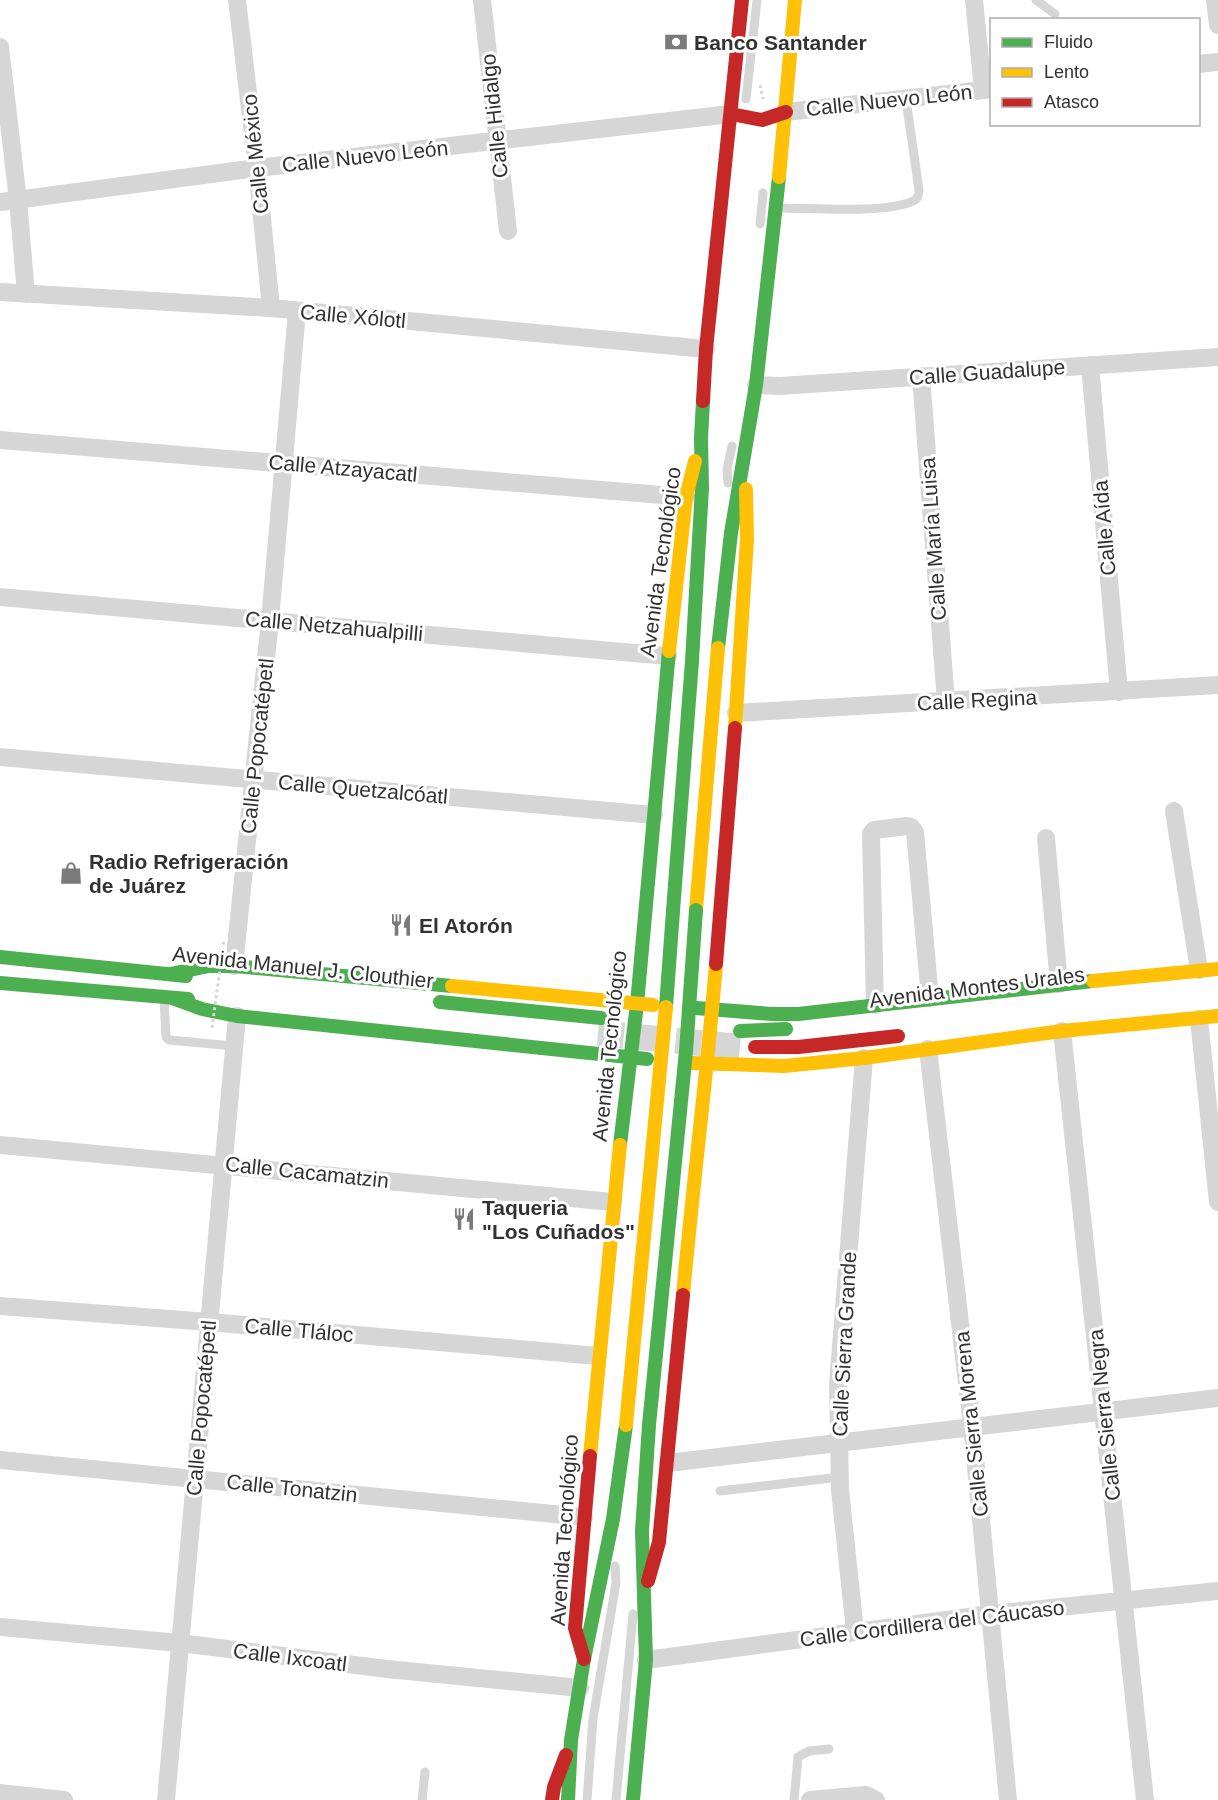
<svg xmlns="http://www.w3.org/2000/svg" width="1218" height="1800" viewBox="0 0 1218 1800" font-family="Arial,sans-serif">
<style>
.lines{fill:none;stroke-linecap:round;stroke-linejoin:round}
.secondary-tunnel{stroke:#d6d6d6;stroke-width:26;stroke-dasharray:26 13;stroke-linecap:butt}
.path{stroke:#d6d6d6;stroke-width:3;stroke-dasharray:3 3;stroke-linecap:butt}
.lane{stroke:#d6d6d6;stroke-width:9}
.street{stroke:#d6d6d6;stroke-width:18}
.fast{stroke:#4caf50;stroke-width:14}
.slow{stroke:#ffc107;stroke-width:14}
.jam{stroke:#c62828;stroke-width:14}
.path-bridge{stroke:#d6d6d6;stroke-width:3;stroke-dasharray:3 3;stroke-linecap:butt}
.fast-bridge{stroke:#4caf50;stroke-width:14}
.slow-bridge{stroke:#ffc107;stroke-width:14}
.labels{text-anchor:middle;dominant-baseline:central;stroke-width:6;stroke-linejoin:round;paint-order:stroke}
.poi-label{font-size:21px;font-weight:bold;fill:#323232;stroke:#fff;text-anchor:start}
.street-label{font-size:21px;fill:#323232;stroke:#fff}
</style>
<rect width="100%" height="100%" fill="#fff"/>
<g class="lines">
<path class="secondary-tunnel" d="M598 1033 740 1047"/>
<path class="path" d="M760 85 763 99"/>
<path class="lane" d="M1036 0 1055 14
M746 99 757 0
M778 208C810 208 886 214 913 201 918 199 919 195 919 190L906 100
M760 224 763 193
M728 483 727 469 732 446
M164 999 166 1037 169 1040 234 1046
M720 1491 840 1477
M422 1800 425 1772
M587 1800 593 1719 616 1583 615 1566
M616 1800 633 1614
M794 1800 798 1757 809 1751 829 1749"/>
<path class="street" d="M237 0 257 168 271 308
M482 0 508 231
M974 0 983 90
M1215 0 1218 25
M0 47 18 200 26 294
M1198 64 1218 62
M786 112 992 89
M0 202 257 168 731 114
M0 292 271 308 706 349
M1090 365 1119 692
M921 376 946 702
M756 385 780 386 1218 357
M0 440 686 497
M0 597 668 656
M736 713 1218 685
M0 757 654 815
M1174 811 1199 970
M1046 838 1059 984
M234 966 270 620 297 311
M875 1005 871 834 874 830 907 826 911 827 915 832 930 998
M1199 1019 1218 1202
M1062 1031 1145 1800
M928 1049 972 1426 1008 1800
M0 1145 613 1202
M0 1306 209 1322 598 1356
M0 1460 584 1517
M668 1463 1218 1398
M0 1627 180 1643 387 1669 580 1688
M855 1631 840 1490 838 1384 864 1058
M646 1660 991 1614 1218 1591
M0 1793 64 1800
M166 1800 237 1016
M810 1800 866 1795 876 1800"/>
<path class="fast" d="M718 648 731 533 756 385 779 177
M673 911 692 661 702 488 701 438 703 401
M0 957 186 976
M170 974 209 966H234L452 986
M0 983 188 999
M172 998 202 1009 237 1016 647 1059
M440 1002 601 1018
M696 1008 772 1014H798L1093 981
M740 1031 786 1029
M620 1145 637 1004 669 651
M568 1800 571 1740 584 1659 613 1519 626 1425
M633 1800 646 1660 642 1531 649 1425"/>
<path class="slow" d="M779 177 795 0
M669 651 686 497 695 461
M735 728 747 539 746 489
M696 910 718 648
M1093 981 1218 969
M452 986 653 1005
M692 1063 784 1066 864 1058 1062 1031 1218 1016
M683 1295C693 1184 707 1075 716 964
M590 1456 620 1145"/>
<path class="jam" d="M731 114 762 120 786 112
M703 401 706 349 742 0
M716 964 735 728
M755 1047H798L898 1036
M648 1581 659 1542 683 1295
M584 1659 575 1628 590 1456
M552 1800 554 1787 566 1755"/>
<path class="path-bridge" d="M212 1028 224 939"/>
<path class="fast-bridge" d="M666 1007 673 911
M649 1425 686 1051 696 910"/>
<path class="slow-bridge" d="M626 1425 666 1007"/>
</g>
<defs>
<g id="bank-bare" transform="scale(1.8)"><path d="M-6-4H6V4H-6ZM0-2.3a2.3 2.3 0 1 0 0 4.6a2.3 2.3 0 1 0 0-4.6Z" fill="#7a7a7a" stroke="#fff" stroke-width="2.5" paint-order="stroke"/></g>
<g id="shop-bare" transform="scale(1.8)"><path d="M-5-2.5h2.3a2.7 3.5 0 0 1 5.4 0H5L5.5 6h-11ZM-1.5-2.5h3a1.5 2.3 0 0 0-3 0Z" fill="#7a7a7a" stroke="#fff" stroke-width="2.5" paint-order="stroke"/></g>
<g id="restaurant-bare" transform="scale(1.8)"><path d="M-5-6h1v4h1v-4h1v4h1v-4h1v5L-1.5 .5V6h-2V.5L-5-1ZM5-6V6H3V1.5H1.5Q1.5-4 5-6Z" fill="#7a7a7a" stroke="#fff" stroke-width="2.5" paint-order="stroke"/></g>
</defs>
<g fill-rule="evenodd">
<use href="#bank-bare" x="676" y="42"/>
<use href="#shop-bare" x="71" y="873"/>
<use href="#restaurant-bare" x="401" y="925"/>
<use href="#restaurant-bare" x="464" y="1219"/>
</g>
<g class="labels">
<g class="poi-label">
<text x="694" y="42">Banco Santander</text>
<text x="89" y="861">Radio Refrigeración<tspan x="89" dy="24">de Juárez</tspan></text>
<text x="419" y="925">El Atorón</text>
<text x="482" y="1207">Taqueria<tspan x="482" dy="24">"Los Cuñados"</tspan></text>
</g>
<g class="street-label">
<text transform="translate(889 100) rotate(-6)">Calle Nuevo León</text>
<text transform="translate(494 116) rotate(-96)">Calle Hidalgo</text>
<text transform="translate(255 154) rotate(-96)">Calle México</text>
<text transform="translate(365 156) rotate(-6)">Calle Nuevo León</text>
<text transform="translate(353 316) rotate(5)">Calle Xólotl</text>
<text transform="translate(987 372) rotate(-4)">Calle Guadalupe</text>
<text transform="translate(343 468) rotate(5)">Calle Atzayacatl</text>
<text transform="translate(1104 528) rotate(-95)">Calle Aída</text>
<text transform="translate(933 539) rotate(-94)">Calle María Luisa</text>
<text transform="translate(660 562) rotate(-82)">Avenida Tecnológico</text>
<text transform="translate(334 626) rotate(5)">Calle Netzahualpilli</text>
<text transform="translate(977 700) rotate(-3)">Calle Regina</text>
<text transform="translate(257 746) rotate(-84)">Calle Popocatépetl</text>
<text transform="translate(363 789) rotate(5)">Calle Quetzalcóatl</text>
<text transform="translate(303 967) rotate(6)">Avenida Manuel J. Clouthier</text>
<text transform="translate(977 987) rotate(-7)">Avenida Montes Urales</text>
<text transform="translate(609 1046) rotate(-84)">Avenida Tecnológico</text>
<text transform="translate(307 1172) rotate(6)">Calle Cacamatzin</text>
<text transform="translate(299 1330) rotate(5)">Calle Tláloc</text>
<text transform="translate(844 1344) rotate(-87)">Calle Sierra Grande</text>
<text transform="translate(201 1408) rotate(-85)">Calle Popocatépetl</text>
<text transform="translate(1104 1415) rotate(-96)">Calle Sierra Negra</text>
<text transform="translate(971 1424) rotate(-96)">Calle Sierra Morena</text>
<text transform="translate(292 1488) rotate(6)">Calle Tonatzin</text>
<text transform="translate(564 1530) rotate(-86)">Avenida Tecnológico</text>
<text transform="translate(932 1623) rotate(-7)">Calle Cordillera del Cáucaso</text>
<text transform="translate(290 1657) rotate(7)">Calle Ixcoatl</text>
</g>
</g>
<rect x="990" y="18" width="210" height="108" fill="#ffffff" stroke="#adadad" stroke-width="1.5"/>
<rect x="1002" y="38" width="30" height="9" fill="#4caf50" stroke="#adadad" stroke-width="1.5"/>
<text x="1044" y="48" font-size="18" fill="#323232">Fluido</text>
<rect x="1002" y="68" width="30" height="9" fill="#ffc107" stroke="#adadad" stroke-width="1.5"/>
<text x="1044" y="78" font-size="18" fill="#323232">Lento</text>
<rect x="1002" y="98" width="30" height="9" fill="#c62828" stroke="#adadad" stroke-width="1.5"/>
<text x="1044" y="108" font-size="18" fill="#323232">Atasco</text>
</svg>
